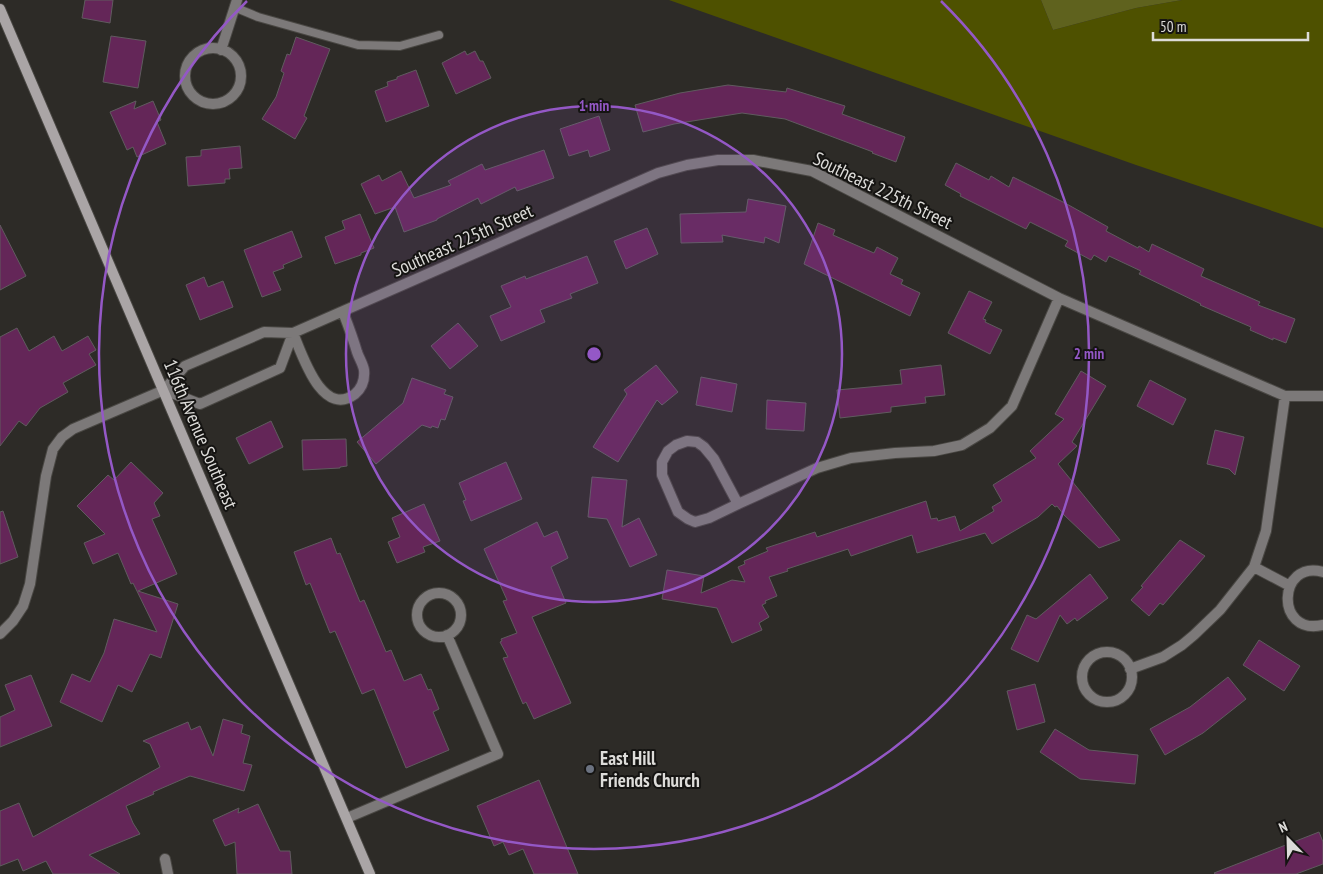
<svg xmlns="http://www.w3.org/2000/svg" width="1323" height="874" viewBox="0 0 1323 874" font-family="'PT Sans Narrow',sans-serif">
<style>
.green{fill:#4e5100}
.forest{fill:#5f621e}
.building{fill:#642658;stroke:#605b5f}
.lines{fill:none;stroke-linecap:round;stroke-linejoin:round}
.lane-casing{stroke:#494743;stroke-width:10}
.street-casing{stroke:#494743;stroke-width:12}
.secondary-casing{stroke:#494743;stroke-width:12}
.lane{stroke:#7c7979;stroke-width:8}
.street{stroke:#7c7979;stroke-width:10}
.secondary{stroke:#aaa5a6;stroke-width:10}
.ring{fill:none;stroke:#9458c6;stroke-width:2.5}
.worship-dot{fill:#6b7280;stroke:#151412;stroke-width:2}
.labels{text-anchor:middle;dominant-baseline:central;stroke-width:4;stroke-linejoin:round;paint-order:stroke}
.street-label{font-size:19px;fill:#dddcd9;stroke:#151412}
.poi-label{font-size:19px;font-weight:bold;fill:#dddcd9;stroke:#151412;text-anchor:start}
.centre{fill:#9458c6;stroke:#151412;stroke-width:2.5}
.ring-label{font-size:15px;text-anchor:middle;font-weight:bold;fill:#9458c6;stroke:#151412;stroke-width:4;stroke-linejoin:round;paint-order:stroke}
</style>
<rect width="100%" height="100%" fill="#2d2b27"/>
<path class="green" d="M669 0H1041L1053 30 1136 8 1182 0H1323V228L1136 165Z"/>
<path class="forest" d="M1041 0H1182L1136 8 1053 30Z"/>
<path class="building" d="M85 0H113L110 23 82 18Z
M111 36 146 41 138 88 103 82Z
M296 37 330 49 304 116 307 118 295 139 262 119 276 97 284 73 281 71 287 54 290 55Z
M465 51 467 55 475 51 480 61H483L491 78 456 94 442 63Z
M416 70 429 106 386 122 375 91 388 86 387 82 397 79V77Z
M728 85 786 92 787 88 845 106 842 114 905 137 896 162 872 153 873 152 785 119 742 113 674 124 643 132 635 105 680 93Z
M136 101 134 109 153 101 161 120 157 122 166 144 137 157 133 147 127 150 110 112Z
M599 116 610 150 590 157 588 150 569 156 560 129Z
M240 146 242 168 229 169 230 179H225V183L188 186 186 157 201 156V150Z
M544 150 554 178 517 191 515 187 481 204 478 198 437 219V220L404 232 395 207 375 214 361 184 379 175 382 181 401 171 414 198 451 185 448 181 482 164 485 170Z
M956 163 989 180 991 176 1009 187 1013 177 1065 203 1108 227 1106 231 1138 248 1139 246 1149 252 1152 244 1204 269 1201 276 1260 302 1258 305 1295 319 1286 343 1273 338V340L1250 330 1251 327 1200 305 1201 304 1139 274 1141 271 1109 256 1106 262 1094 255 1091 260 1065 246 1068 241 1030 222 1026 229 960 196 961 194 945 185Z
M748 199 786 206 779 243 765 237 764 243 722 235 723 242 681 243 680 214 746 212Z
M360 214 374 248 361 253V255L335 264 325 237 345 229 342 221Z
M818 223 835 230 833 235 874 253 877 247 898 258 890 274 903 280 901 284 920 293 910 316 804 264Z
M0 225 26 276 0 290Z
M647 228 658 254 626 269 614 241Z
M292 231 302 257 283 265 284 268 273 272 281 290 262 297 244 250Z
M587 256 598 283 570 294 572 298 540 310 545 322 501 341 490 316 511 307 501 286 525 276 526 279Z
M204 277 208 287 223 281 233 307 200 320 186 285Z
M969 291 992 302 983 319 986 320 985 322 1002 330 990 354 948 333Z
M458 323 478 346 450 369 431 346Z
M17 328 29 351 54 336 62 351 88 336 96 350 89 354 96 365 63 383 68 392 40 408 26 426 19 421 0 446V337Z
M656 365 678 392 662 405 657 400 618 462 593 447 627 394 624 390Z
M941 365 945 395 925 397 926 403 891 407V412L840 418 837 390 902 384 900 370Z
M1081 371 1106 386 1072 442 1077 446 1058 464 1120 540 1099 548 1064 515 1057 506 1055 507 1052 504 1038 517 992 544 985 533 917 553 912 535 851 556 848 549 787 569 788 571 769 577 777 596 765 601 766 603 762 605 769 617 759 623 762 630 732 643 717 608 662 599 667 570 704 576 701 593 732 580 745 582 738 567 745 564 744 561 768 551 766 548 815 532 817 537 926 501 931 519 937 518 938 521 955 516 960 531 994 511 992 507 1002 501 993 485 1036 458 1030 451 1064 419 1055 414Z
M701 377 737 384 732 412 696 405Z
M412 378 446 390 444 394 453 397 445 420 441 419 438 428 432 426 431 428 422 425 376 464 357 442 403 403Z
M1150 380 1186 399 1173 425 1137 406Z
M767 400 806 403 804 431 766 429Z
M271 421 283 447 249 464 236 438Z
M1215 430 1244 437 1235 475 1229 469 1207 464Z
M346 439 347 466 340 467V468L303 470 302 440Z
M131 462 163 493 154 503 160 516 152 519 177 574 138 591 178 604 161 658 150 654 132 692 118 685 102 722 60 702 72 674 90 682 104 653 114 619 157 632 133 583 131 584 118 553 93 564 84 543 105 534 77 506 108 475 114 480Z
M506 462 522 499 471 521 463 501 466 500 459 483Z
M592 477 627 480 622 527 639 518 657 555 630 567 607 519 588 517Z
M424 504 440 541 423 547 425 552 397 563 388 542 400 537 392 518Z
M3 511 18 557 0 564V512Z
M537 522 544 537 557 531 568 558 551 567 566 603 532 617 571 703 534 719 526 702 523 704 503 658 508 657 500 642 502 641 501 639 517 633 503 601 507 600 484 549Z
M331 538 337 554 340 553 360 602 364 600 386 652 391 650 404 681 421 674 428 690 431 689 439 709 433 712 449 750 406 768 374 689 362 694 335 631 330 633 310 583 306 585 294 552Z
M1180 540 1205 556 1163 605 1160 603 1149 616 1131 600 1143 587 1141 586Z
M1090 574 1108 598 1077 621 1075 618 1067 624 1060 615 1038 662 1011 649 1027 615 1036 619Z
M1259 640 1300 666 1284 691 1243 665Z
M31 675 52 726 0 747V717L15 710 5 685Z
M1228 677 1246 699 1203 733 1165 755 1150 729 1190 707Z
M1035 684 1045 722 1017 730 1007 691Z
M223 719 243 725 241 733 250 736 243 763 252 765 244 791 190 776 153 792 154 794 126 806 133 823 140 834 89 855 120 874H53L46 861 23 871 18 859 0 866V811L19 803 33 837 160 767 150 744 143 741 188 722 191 730 200 726 213 756Z
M1055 729 1089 750 1138 755 1135 784 1080 779 1040 752Z
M539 780 578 874H534L523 849 509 855 503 842 494 846 477 806Z
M258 804 280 851H290L292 874H237L235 842 225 846 213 820 239 808 238 813Z
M1319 832 1323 842V864L1296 874H1215L1214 873Z"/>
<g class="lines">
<g class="lane-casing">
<path id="lane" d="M234 7 258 17 358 45 400 46 439 35"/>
</g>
<g class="street-casing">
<path id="street" d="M185 76a28 28 0 1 1 56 0a28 28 0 1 1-56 0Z
M221 50 237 0
M343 312C348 325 353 338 357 352 359 358 363 364 364 370 365 380 362 388 355 394 322 419 302 354 293 333L658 173 687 165 718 160H753L812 171 1059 298 1285 396H1323
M738 504 714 459 704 447 697 442 687 441 676 445 668 451 662 462V475L678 512 688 519 695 522 709 518 738 504 817 468 851 458 895 453 934 451 962 445 990 428 1012 406 1059 298
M1254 567 1290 586
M1323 572C1278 559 1274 636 1323 625
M417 615a22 22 0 1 1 44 0a22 22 0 1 1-44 0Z
M0 634 13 621 23 606 30 584 46 476 53 449 62 437 73 429 164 390 185 366 264 332 293 333 280 368 200 404 164 390
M1082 677a25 25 0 1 1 50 0a25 25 0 1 1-50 0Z
M1130 669 1163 657 1182 645 1194 635 1220 610 1254 567 1266 531 1285 396
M347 818 498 754 447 635
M165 859 168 874"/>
</g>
<g class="secondary-casing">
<path id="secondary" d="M0 9 370 874"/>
</g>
<use href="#lane" class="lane"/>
<use href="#street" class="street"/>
<use href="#secondary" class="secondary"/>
</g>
<circle cx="594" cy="354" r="248" fill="#9458c6" fill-opacity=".12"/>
<g class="ring">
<circle cx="594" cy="354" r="248"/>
<path d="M941 1A495 495 0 1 1 247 1"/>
</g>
<circle class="worship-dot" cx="590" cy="769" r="5"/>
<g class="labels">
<g class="street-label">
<text transform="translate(883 190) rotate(26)">Southeast 225th Street</text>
<text transform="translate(462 240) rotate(-24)">Southeast 225th Street</text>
<text transform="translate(201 434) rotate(67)">116th Avenue Southeast</text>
</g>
<g class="poi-label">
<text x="600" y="758">East Hill<tspan x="600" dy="22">Friends Church</tspan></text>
</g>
</g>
<circle cx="594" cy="354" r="8" class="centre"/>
<g class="ring-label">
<text x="594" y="111">1 min</text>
<text x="1089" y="359">2 min</text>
</g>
<g transform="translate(1288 839) rotate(337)" stroke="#151412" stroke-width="4" paint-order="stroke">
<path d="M0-4L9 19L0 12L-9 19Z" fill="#dddcd9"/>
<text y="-8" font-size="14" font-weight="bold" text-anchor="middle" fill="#dddcd9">N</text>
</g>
<path d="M1153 32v8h155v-8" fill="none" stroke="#dddcd9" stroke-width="2.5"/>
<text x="1160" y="32" font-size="15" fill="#dddcd9" stroke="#151412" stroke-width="4" paint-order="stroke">50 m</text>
</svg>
